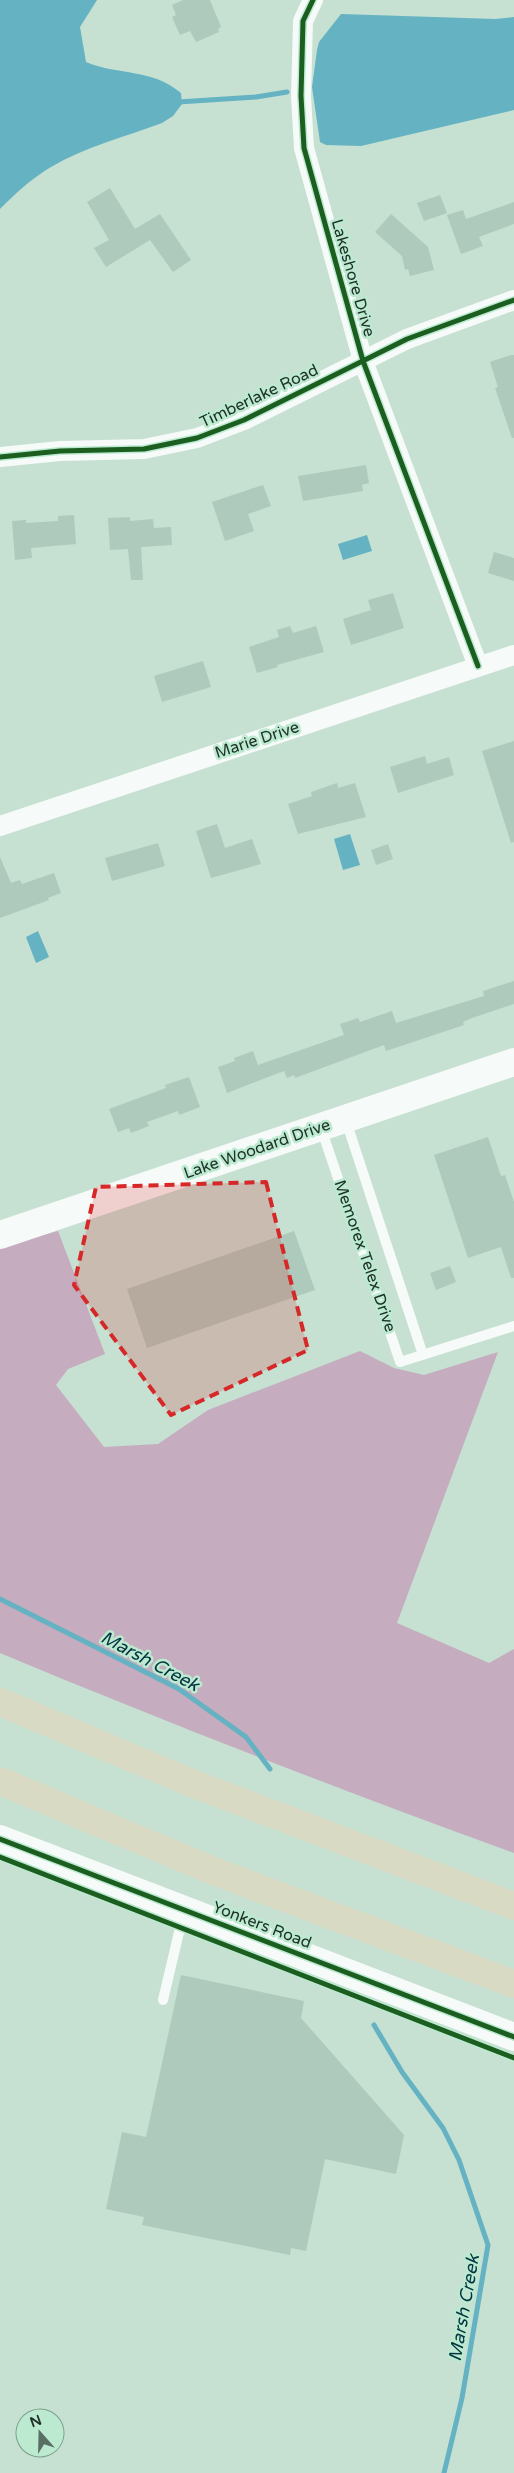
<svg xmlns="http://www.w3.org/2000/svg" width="514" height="2473" viewBox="0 0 514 2473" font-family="'Varela Round',sans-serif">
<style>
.forest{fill:#c5acbe}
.water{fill:#64b2c2}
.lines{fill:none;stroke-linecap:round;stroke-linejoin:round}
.stream{stroke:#64b2c2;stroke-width:5}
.building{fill:#aecabc}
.lane{stroke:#f6faf8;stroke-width:10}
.street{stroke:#f6faf8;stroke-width:20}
.secondary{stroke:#f6faf8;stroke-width:28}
.highway{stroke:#d9dac3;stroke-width:28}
.cycleway-casing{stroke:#bcead1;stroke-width:8}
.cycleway{stroke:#1b5e20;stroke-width:5}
.marked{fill:#d62828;fill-opacity:0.2;stroke:#d62828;stroke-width:4;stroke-dasharray:10 6;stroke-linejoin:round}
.labels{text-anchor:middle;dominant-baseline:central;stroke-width:5;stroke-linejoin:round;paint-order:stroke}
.street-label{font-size:16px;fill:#203228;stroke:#bcead1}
.water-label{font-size:18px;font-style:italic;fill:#043440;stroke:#bcead1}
</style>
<rect width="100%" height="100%" fill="#c6e0d2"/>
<path class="forest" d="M58 1231 105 1354 68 1369 56 1385 104 1447 158 1444 208 1410 360 1351 394 1368 424 1375 498 1352 397 1623 489 1663 514 1649V1853C341 1790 170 1724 0 1653V1247Z"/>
<path class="water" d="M0 0H97L80 27 86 62C120 76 151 68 181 93L182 104 173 116 162 123C125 137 84 147 51 167 31 179 16 193 0 209Z
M341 14 495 19 514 17V110L361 146 326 145 320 142 312 87 317 50 319 42Z
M367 535 372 551 343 560 338 544Z
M350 834 360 865 343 870 334 839Z
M38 931 49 957 36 963 26 937Z"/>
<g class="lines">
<path class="stream" d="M178 102 256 97 287 92
M0 1599 179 1689 246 1737 270 1769
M374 2025 402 2072 443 2128 459 2160 488 2245 462 2398 444 2473"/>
</g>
<path class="building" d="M183 0H210L221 27 218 29 219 32 196 42 190 31 180 35 172 17 176 15 172 5Z
M110 188 135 229 160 214 191 260 173 272 150 240 106 267 94 248 109 240 87 202Z
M440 195 447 213 424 221 417 203Z
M514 202V224L479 237 483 246 461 254 447 215 463 210 466 219Z
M391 214 428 247 434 270 410 276 408 269 405 270 402 256 375 232Z
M511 355H514V438H512L495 388 498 387 490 362Z
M366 465 369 483 362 485 363 491 303 501 298 476Z
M263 485 271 506 248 514 254 531 225 541 212 502Z
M74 515 76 544 31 548 32 558 15 560 12 521 26 520V523L58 521V516Z
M130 517V521L153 519 154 528 171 527 172 545 141 547 143 580H131L128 549 110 550 108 518Z
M494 552 514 558V581L488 573Z
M393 593 404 628 351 645 343 619 371 610 368 600Z
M290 626 293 633 316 626 324 652 277 665 278 667 257 673 249 647 279 637 277 630Z
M203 661 211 687 162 702 154 676Z
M514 741V842L511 843 482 751Z
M425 756 427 764 449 757 454 775 398 793 390 767Z
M337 783 338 788 355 783 366 817 298 834 288 804 312 796 311 792Z
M217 824 225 848 252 839 261 864 211 878 196 831Z
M158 843 165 866 112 881 105 858Z
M388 844 393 859 376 865 371 850Z
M0 857 11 883 20 880 22 884 54 873 61 893 48 898 49 900 0 918Z
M514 981V1004L472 1018 463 1022 464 1025 386 1051 384 1045 295 1078 294 1075 287 1078 284 1071 227 1093 218 1067 235 1061 234 1058 253 1051 258 1065 344 1035 340 1024 358 1018 360 1022 392 1011 396 1023 484 996 483 991Z
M189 1077 200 1107 179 1115 178 1111 147 1122 149 1126 131 1133 129 1128 118 1132 109 1109 166 1088 165 1085Z
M488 1137 501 1176 505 1175 514 1202V1278H511L501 1247 468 1258 434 1155Z
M294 1231 315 1290 147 1348 127 1289Z
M450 1266 456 1282 436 1290 430 1273Z
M181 1975 304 2001 301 2018 404 2135 396 2174 325 2159 306 2251 291 2248 290 2255 142 2225 144 2217 106 2209 122 2132 146 2137Z"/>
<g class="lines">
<path class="lane" d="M346 1121 423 1355
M321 1128 400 1362 514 1326
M163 2000 180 1928 188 1912"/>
<path class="street" d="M313 0 303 21 301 96 304 148 363 361 478 666
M0 457 60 451 144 449 197 438 244 420 407 339 514 300
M0 826 514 655"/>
<path class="secondary" d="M0 1235 514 1062
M0 1839 514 2037"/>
<path class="highway" d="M0 1702 189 1782 514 1906
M0 1781 211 1870 514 1984"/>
<g class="cycleway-casing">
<path id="cycleway" d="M313 0 303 21 301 96 304 148 363 361 478 666
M0 457 60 451 144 449 197 438 244 420 407 339 514 300
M0 1839 514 2037
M0 1857 514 2058"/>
</g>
<use href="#cycleway" class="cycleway"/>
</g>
<path class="marked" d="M266 1182 308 1350 171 1415 74 1285 96 1187Z"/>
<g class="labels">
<g class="street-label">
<text transform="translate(353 278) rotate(74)">Lakeshore Drive</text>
<text transform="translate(259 396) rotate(-25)">Timberlake Road</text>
<text transform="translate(257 740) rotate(-18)">Marie Drive</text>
<text transform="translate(257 1149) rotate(-19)">Lake Woodard Drive</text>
<text transform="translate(365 1256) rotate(71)">Memorex Telex Drive</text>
<text transform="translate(262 1925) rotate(21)">Yonkers Road</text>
</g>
<g class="water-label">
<text transform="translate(150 1661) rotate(28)">Marsh Creek</text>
<text transform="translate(464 2308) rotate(-80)">Marsh Creek</text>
</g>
</g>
<g transform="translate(40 2433) rotate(340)"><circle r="24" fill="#bcead1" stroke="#7ea08d"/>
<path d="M0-4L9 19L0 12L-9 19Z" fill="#5a6f64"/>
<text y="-8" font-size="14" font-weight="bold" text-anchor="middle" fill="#203228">N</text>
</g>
</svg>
